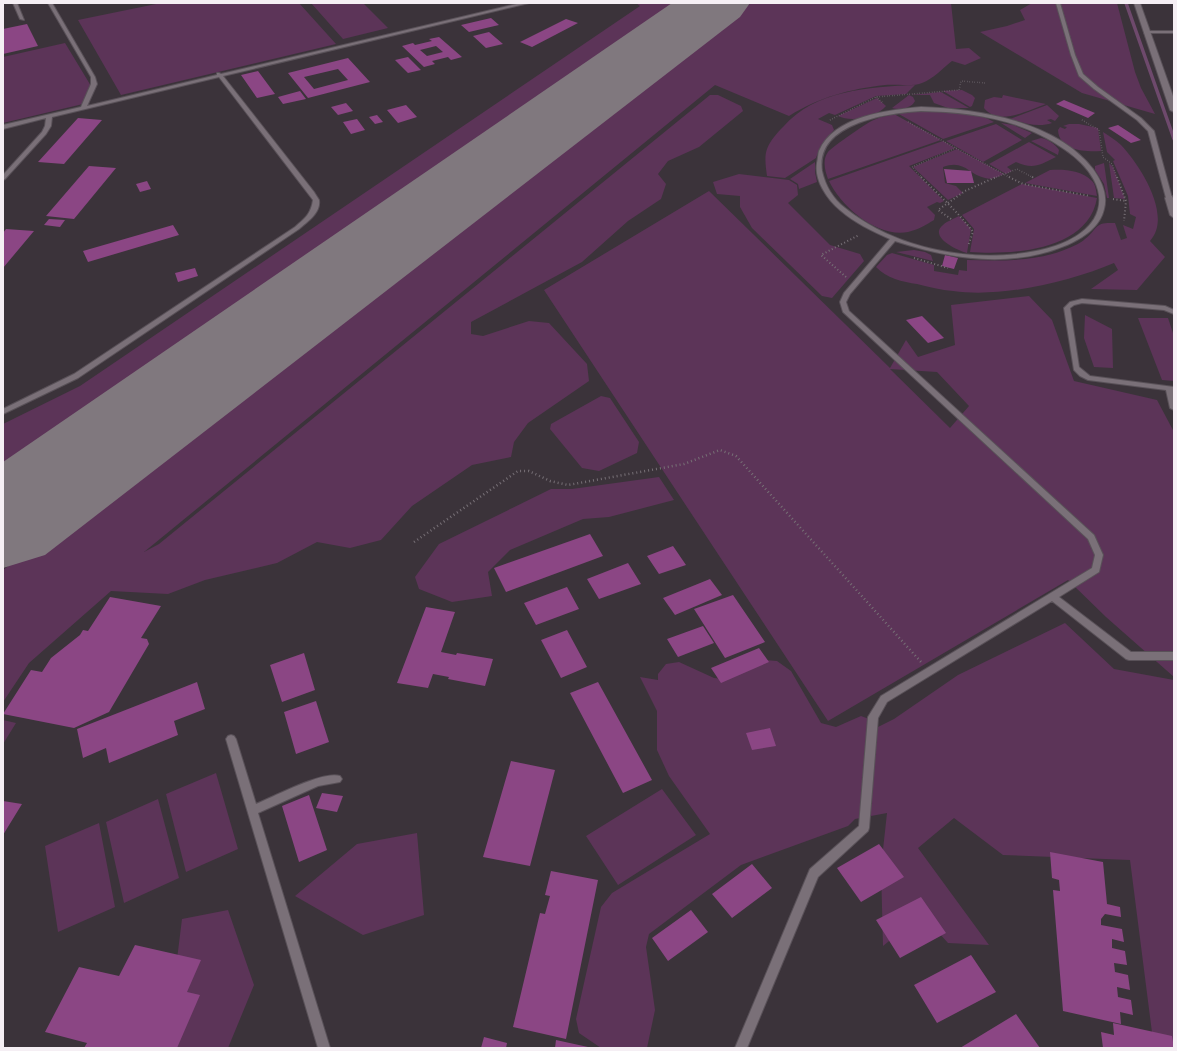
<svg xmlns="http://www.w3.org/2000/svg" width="1177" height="1051" viewBox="0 0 1177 1051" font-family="'Public Sans',sans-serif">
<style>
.green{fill:#5c3458;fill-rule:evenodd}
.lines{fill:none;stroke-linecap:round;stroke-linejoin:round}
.stream{stroke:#6e496c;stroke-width:3.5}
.runway{fill:#80787e;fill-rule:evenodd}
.building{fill:#8b4684;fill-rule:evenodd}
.service-casing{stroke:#595158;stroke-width:2}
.minor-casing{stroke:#595158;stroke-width:2}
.path-far2{stroke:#777076;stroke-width:1.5;stroke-dasharray:0.5 2;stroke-linecap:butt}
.path-far1{stroke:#777076;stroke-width:2;stroke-dasharray:1 2.5;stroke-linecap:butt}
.path{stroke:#777076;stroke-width:2.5;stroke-dasharray:1 3;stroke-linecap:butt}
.service{fill:#7a7078;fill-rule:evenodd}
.minor{fill:#7a7078;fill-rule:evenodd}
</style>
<rect width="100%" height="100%" fill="#3b333a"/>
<path class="green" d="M161 3H299L336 44 121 95 78 20Z
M311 3H363L388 28 343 39Z
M636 3H687L3 486V424L80 386 640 6Z
M751 3H951L956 49 969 48 981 58 965 65 952 61C943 68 933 79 922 83 914 87 895 84 885 85 850 89 819 97 789 116L715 85 144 552 159 544 710 95H718L741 106 743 111 699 147 668 161 658 174 666 184 661 199 628 221 582 262 471 322V334L483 336 529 321 549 323 587 364 589 381 528 423 514 442 511 457 472 465 412 506 381 540 350 548 317 542 277 563 205 580 168 594 111 591 29 663 3 702V570Z
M1032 3H1117L1135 72 1141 88 1155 114 1082 93 980 32 1007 26 1025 20 1020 10Z
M65 43 91 86 83 104 3 123V57Z
M915 85 906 94 876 96 835 115 829 113 818 119 832 125 834 130 820 147 816 158 785 178 767 176C766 168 764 157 767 149 770 141 777 133 783 127 815 90 869 87 915 85Z
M962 90 972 95 975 98 972 106 970 107 943 91Z
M941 92 969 108H948L934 103 930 95H911Z
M909 95 913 97 915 101C911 109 899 110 892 108Z
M1003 95 1046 104C1028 110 999 127 984 108L985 100 994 97 1002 98Z
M877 98 886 106C877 117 852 123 838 116Z
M1047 105 1059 116 1055 121 1051 119 1047 120 1052 123C1038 128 1023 123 1010 119Z
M907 112C932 111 973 109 994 122L943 139 897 113Z
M894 114 941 140 828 179C825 171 822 160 828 152 832 147 869 121 876 119 882 116 888 116 894 114Z
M1001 123 1013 125 1032 133 1025 138Z
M996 124 1022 140 983 162 946 141Z
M1069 124H1079L1098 128 1101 151C1086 152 1059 151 1058 130L1060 127 1065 129 1067 127 1063 126Z
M1103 132C1109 136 1116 140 1121 145 1140 165 1173 216 1150 241L1165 257 1137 290 1091 289 1118 270 1114 263C1069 282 1002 298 953 291 941 290 929 287 917 284 903 282 886 278 876 267L887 255 892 253 934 265V271L958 275 959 270 967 271V260C1001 261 1037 262 1069 248 1074 246 1081 243 1085 239 1099 228 1093 222 1115 223L1121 240 1127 238 1123 225 1133 229 1136 217 1130 214 1128 196 1113 161 1115 160 1107 152Z
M1041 138C1048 139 1055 144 1059 150L1058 155 1031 141Z
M943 141 955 148 909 166 944 201 940 203 937 202 927 207 935 215 934 220C926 225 917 230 908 232 878 238 841 207 829 181Z
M1029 142 1056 157C1040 165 1033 170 1016 162L1007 167 1012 171 1006 174 989 164Z
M957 149 1004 174C998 177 992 180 985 178 968 174 964 159 943 167L945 183 956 186 963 193 948 200 913 167Z
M815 162V172L817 182 799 189 798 184 790 179Z
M1104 163 1109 198H1107L1104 184 1095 170V166Z
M1109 163 1113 167 1125 199 1114 198Z
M1050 170C1063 169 1082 170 1092 181 1096 185 1096 191 1097 196L1025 183Z
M739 174 789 180 797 185 798 195 788 203 830 245 860 254 864 261 832 298 822 296 752 228 740 207V196L717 194 713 182Z
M1022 184 1097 198C1088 251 1012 255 970 252L974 229 962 215Z
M709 191 890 368 906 340 918 357 955 345 951 305 1029 296 1052 320 1074 381 1157 400 1174 432V677L1106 617 1068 580 828 721 544 290ZM890 369 937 372 969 406 950 428Z
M959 216 971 229 967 253C958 251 928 237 943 225 947 221 954 219 959 216Z
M914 250 925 252 931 255 933 261 896 252Z
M1085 315 1112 329 1113 368 1094 367 1084 338Z
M1138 318H1168L1174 336V381L1162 380Z
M601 396 610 398 639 442 637 453 599 471 582 468 550 429 551 424Z
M659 477 674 500 609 517 583 519 510 550 488 572 492 596 452 602 419 589 415 577 439 544 551 489H572Z
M1065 623 1114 669 1174 680V1048H1154L1130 860 1003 855 954 818 918 848 989 945 948 943 922 914 883 946 881 868 887 813 855 819 848 826 741 865 649 934 646 947 655 1010 647 1048H601L579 1033 576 1019 601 907 612 893 710 834 669 776 657 750V711L640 677 658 680V674L666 664 679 662 714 678 724 679 765 660 777 661 791 671 821 723 836 727 861 716 869 719 868 732 894 719 958 675Z
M3 720 16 723 3 744Z
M216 773 238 849 186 872 166 794Z
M662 789 696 835 618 885 586 836Z
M158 799 179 878 124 903 106 822Z
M99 823 115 907 58 932 45 846Z
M417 833 424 915 363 935 295 896 357 844Z
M228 910 254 985 228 1048H146L168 1032 182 919Z"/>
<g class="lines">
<path class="stream" d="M1126 3 1174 139"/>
<path class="runway" d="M672 3H750L740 17 45 555 3 568V462Z"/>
</g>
<path class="building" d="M491 18 499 25 469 32 461 25Z
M566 19 578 23 532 47 520 42Z
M27 24 38 46 3 54V29Z
M489 32 503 44 486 48 473 36Z
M439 37 462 57 451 60 448 57 432 61 435 64 424 67 402 46 413 43 415 45 432 41 429 39ZM436 46 443 52 427 56 420 50Z
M408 57 421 70 408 73 395 60Z
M348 58 370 82 308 98 288 73ZM338 69 348 80 314 89 304 77Z
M258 71 275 94 257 98 241 75Z
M300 91 306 99 283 104 278 97Z
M1064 100 1095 113 1088 118 1056 104Z
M346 103 353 111 338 115 331 107Z
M406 105 417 117 398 123 387 110Z
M377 115 383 122 375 124 369 117Z
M78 118 102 120 64 164 38 162Z
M357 119 365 130 351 134 343 122Z
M1118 125 1141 140 1131 143 1108 128Z
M89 166 116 168 74 219 46 216Z
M944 169 971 171 974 183H947Z
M147 181 151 189 140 192 136 184Z
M49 219 65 220 60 227 44 225Z
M173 225 179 235 88 262 83 251Z
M6 229 34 231 3 268V233Z
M945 255 958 258 954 269 942 266Z
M195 268 198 276 178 282 175 273Z
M922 316 944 338 928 343 906 320Z
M590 534 603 556 506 592 494 568Z
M673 546 686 565 659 574 647 556Z
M628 563 641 584 599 599 587 579Z
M710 579 722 595 675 615 663 598Z
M567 587 579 609 536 625 524 603Z
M733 595 765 642 725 658 694 609Z
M110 597 161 606 141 638 147 639 149 644 109 712 74 728 3 714 31 670 42 672 51 658 80 635 83 630 88 631Z
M426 607 455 612 441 652 456 655 457 653 493 659 485 686 448 679 449 677 433 674 428 688 397 683Z
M703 626 714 643 678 657 667 639Z
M567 630 587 667 561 678 541 640Z
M759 648 769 662 721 683 711 668Z
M304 653 315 690 282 702 270 665Z
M197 682 205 709 174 721 178 735 109 763 106 748 83 758 77 729Z
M598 682 652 780 623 793 570 693Z
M316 701 329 742 296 754 284 712Z
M770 728 776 746 752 750 746 733Z
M511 761 555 770 530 866 483 857Z
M322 793 343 796 337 812 316 808Z
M309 795 327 850 299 862 282 806Z
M3 801 22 804 3 835Z
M879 844 904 877 861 902 837 868Z
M1050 852 1103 862 1107 904 1120 907 1121 917 1105 914 1101 919V925L1122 929 1124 942 1112 939V948L1125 951 1127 965 1114 963 1115 972 1128 975 1130 990 1117 987 1118 997 1131 1000 1133 1015 1120 1012 1121 1024 1063 1011 1053 890 1060 891 1059 880 1052 878Z
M752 864 772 888 732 918 712 894Z
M551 871 598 880 566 1039 513 1027 540 913 545 914 550 896 545 895Z
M921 897 946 933 900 958 876 920Z
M691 910 708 932 668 961 652 938Z
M135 945 201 960 187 992 200 995 177 1048H84L87 1043 45 1032 79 967 119 976Z
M971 955 996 992 937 1023 914 985Z
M1016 1014 1040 1048H960Z
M1113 1023 1172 1036 1174 1048H1103L1101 1032 1114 1035Z
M484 1037 507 1043 506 1048H481Z
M556 1040 588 1047V1048H555Z"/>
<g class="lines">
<g class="service-casing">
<path id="service" d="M13 3H17L24 20 20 19Z
M48 3H52L95 77 97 84 87 106 217 75V73H219L221 74 521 3H529L223 76 314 192C315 194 318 198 319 200 321 213 307 222 299 229L78 378 3 414V409L74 374 295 227C305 218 311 214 313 200L219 77 52 117 51 126 46 134 5 179 3 180V175L42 132 45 126 46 118 3 129V125L81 107 91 84V77Z
M1056 3H1060L1075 55 1083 74 1098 87 1141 118 1154 131 1172 198 1171 199 1166 198 1148 131 1137 120 1094 89 1079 76 1071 55Z
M1144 31H1174V33H1144Z
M921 107C978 109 1056 121 1093 169 1101 180 1108 194 1104 209 1100 227 1083 238 1067 245 1011 269 950 259 895 241L850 294 846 302 849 311 1094 535 1103 555 1099 572 1059 597 1131 652H1174V660H1129L1126 659 1052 601 887 702 878 718 869 828 868 831 818 877 747 1048H735L810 869 859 826 868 717 881 696 1092 568 1095 555 1088 539 843 312 840 302 844 293 890 239C872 231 855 223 840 210 827 199 814 180 817 163 818 159 818 154 819 151 834 116 888 110 921 107ZM921 111C971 112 1022 119 1064 149 1076 157 1087 167 1094 180 1101 193 1101 207 1094 219 1082 238 1056 247 1036 251 972 264 896 249 845 208 833 199 825 185 822 171 815 123 888 113 921 111Z
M1082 299 1165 306 1174 310V314L1164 310 1082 303 1074 305 1070 308 1079 367 1090 376 1174 387V410L1170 408 1166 390 1088 380 1080 376 1074 370 1064 308 1070 302Z
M231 735 234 736 236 739 256 804C273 797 324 770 340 776L342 779 340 782 318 786 258 813 330 1048H318L226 739 228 736Z"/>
</g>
<g class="minor-casing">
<path id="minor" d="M1134 3H1140L1174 99V112L1170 110Z
M1169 195 1172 196 1174 200V218L1170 215 1165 198Z"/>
</g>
<path class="path-far2" d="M876 97 883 103
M830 120 876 97 959 90 961 81 985 83
M1082 120 1099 130 1103 157 1112 164 1117 178
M908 122 1011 178
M922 178 912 167 956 148
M994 178 1017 169 1034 178"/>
<path class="path-far1" d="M921 177C939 195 958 212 973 232L968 246
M1009 177 1023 184 1090 196
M1032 177 1034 178
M1117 177 1126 201 1124 221
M1113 199 1126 201
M951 219 938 210 965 191 996 177
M914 258 948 268
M846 277 821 255 859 235"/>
<path class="path" d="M414 542 518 471H529L550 481 568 485 684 464 720 450 736 456 921 662"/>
<use href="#service" class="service"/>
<use href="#minor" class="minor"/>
</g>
<rect width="1177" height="1051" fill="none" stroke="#f5eff4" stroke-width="8"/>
</svg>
